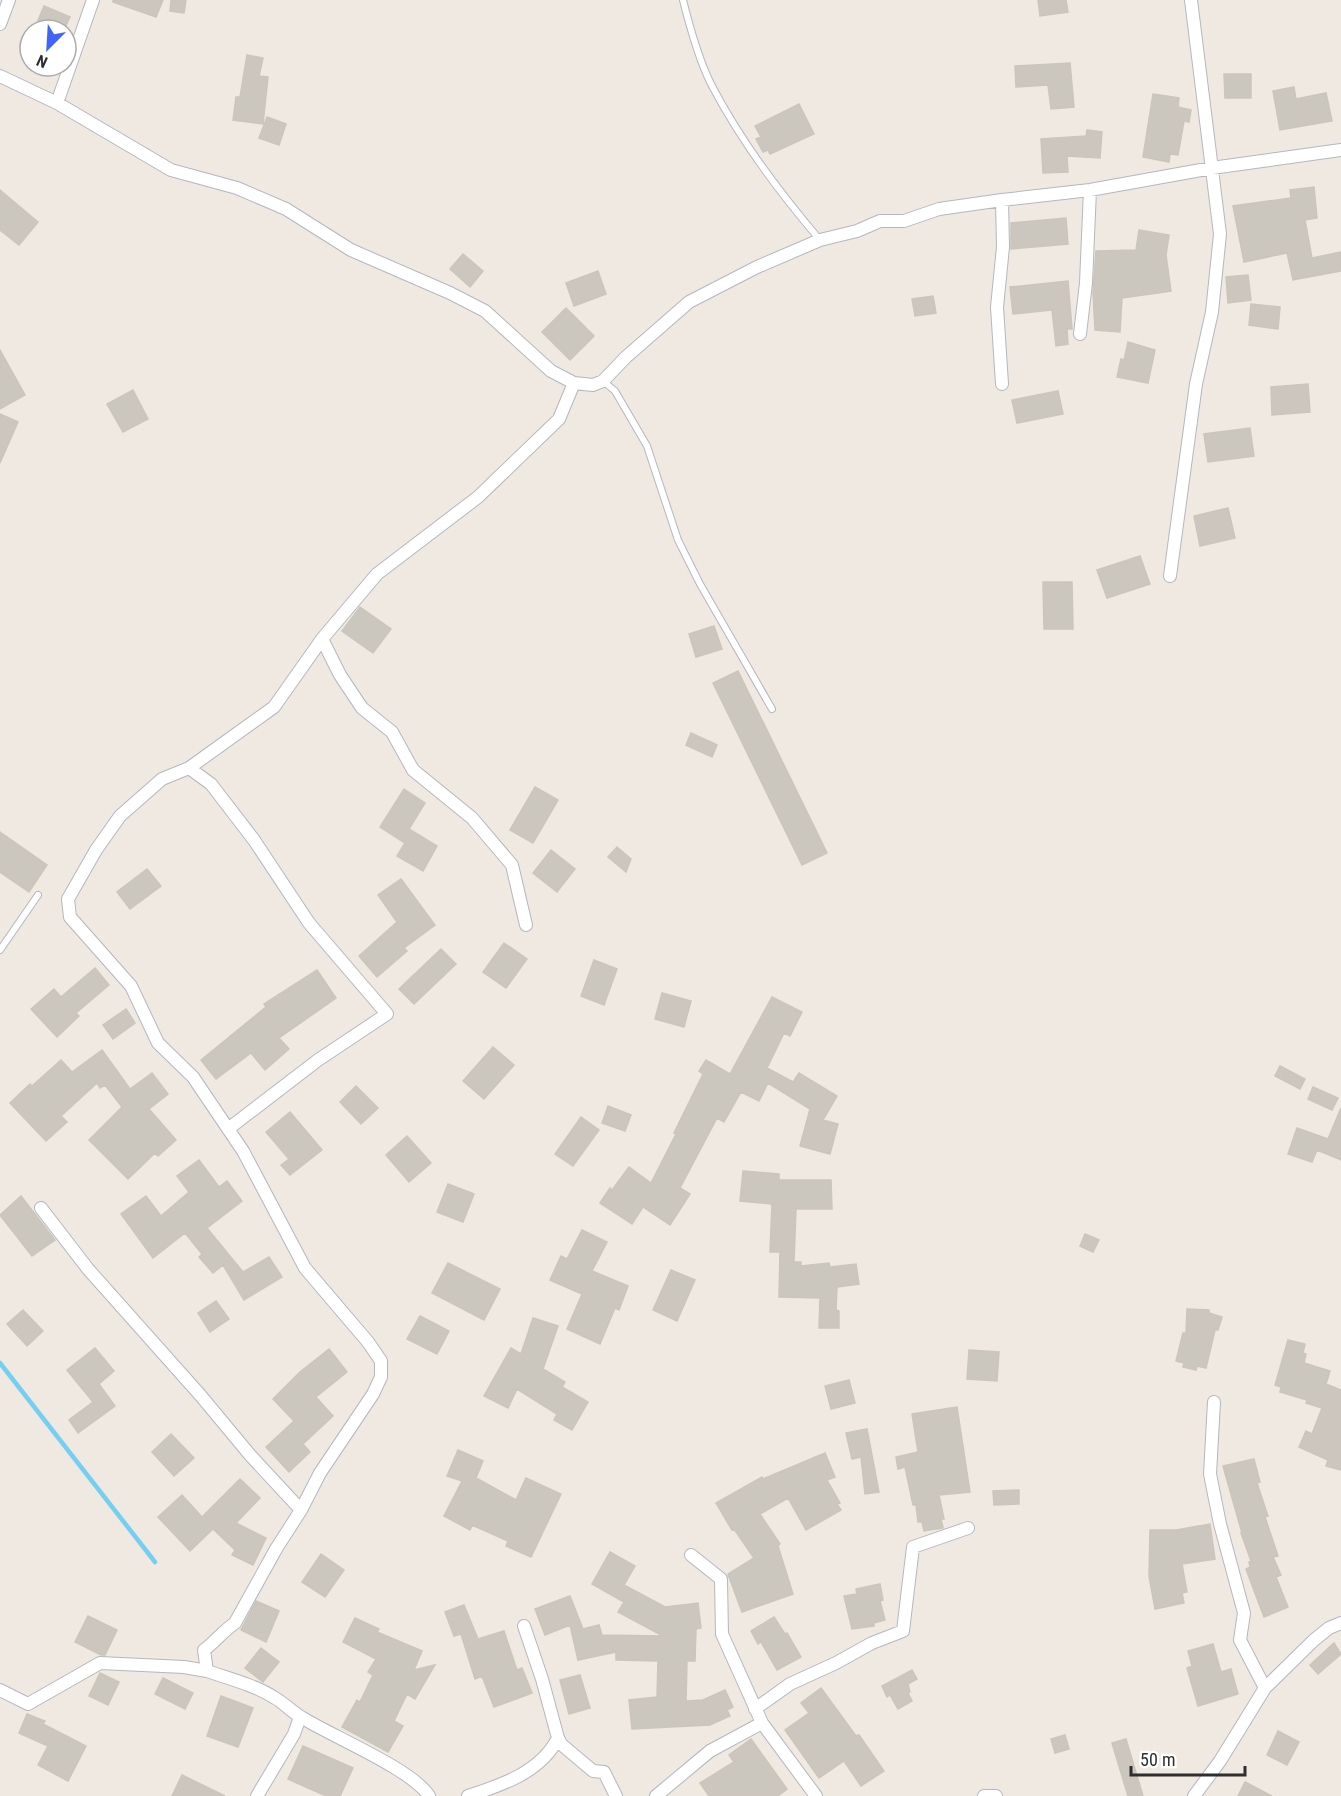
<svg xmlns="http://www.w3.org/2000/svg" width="1341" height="1796" viewBox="0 0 1341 1796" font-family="'Roboto Condensed',sans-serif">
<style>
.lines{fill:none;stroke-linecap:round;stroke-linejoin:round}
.stream{stroke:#75cff0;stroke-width:4.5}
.building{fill:#cbc7bf;stroke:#cbc5ba;stroke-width:1.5}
.service-casing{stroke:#b4b7c1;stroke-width:8}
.minor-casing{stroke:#b4b7c1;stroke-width:14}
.service{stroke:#fff;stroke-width:6}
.minor{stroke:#fff;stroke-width:12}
</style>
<rect width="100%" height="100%" fill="#efe9e1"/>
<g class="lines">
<path class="stream" d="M0 1363 155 1562"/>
</g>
<path class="building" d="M113 0H163L156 17 113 2Z
M171 0H186L184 13 170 11Z
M1038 0H1066L1068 12 1040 16Z
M44 6 70 17 64 30H34Z
M247 55 263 58 259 76 268 77 263 124 233 120 236 97H240Z
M1070 63 1074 107 1051 109 1048 85 1016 87 1015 66Z
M1224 74H1251V98H1225Z
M1294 87 1296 99 1326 93 1332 121 1280 130 1273 91Z
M1153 94 1179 98 1178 107 1191 110 1189 122 1184 121 1178 155 1170 154 1169 162 1143 157Z
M799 104 814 134 770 154 768 150 763 152 756 139 761 137 755 126Z
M267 117 286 124 279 145 259 138Z
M1087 130 1102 132 1100 158 1067 156 1068 172 1043 173 1041 139 1086 136Z
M1314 187 1317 218 1305 220 1312 258 1341 252V271L1293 280 1287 253 1244 262 1233 206 1291 198 1290 190Z
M0 190 38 222 19 245 0 230Z
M1066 218 1068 244 1011 249V223Z
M1139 230 1169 235 1166 255 1171 291 1122 298 1120 332 1095 330 1093 292 1096 251 1136 250Z
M463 254 483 271 470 287 450 269Z
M598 271 606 294 574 306 566 283Z
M1248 275 1251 300 1228 303 1226 277Z
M1068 281 1072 329H1067L1068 344 1056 346 1052 310 1013 314 1010 287Z
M933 296 936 313 915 316 912 299Z
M1251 304 1280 307 1278 329 1249 325Z
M566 308 594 336 570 360 542 332Z
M1128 342 1155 350 1148 383 1117 377 1121 359 1124 360Z
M0 350 25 395 0 409Z
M1308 384 1310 412 1272 415 1271 387Z
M133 390 148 419 123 432 107 404Z
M1058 391 1063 414 1017 423 1012 400Z
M0 414 18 422 0 463Z
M1250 428 1254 456 1208 462 1204 434Z
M1228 508 1235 538 1200 546 1194 516Z
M1140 556 1150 584 1107 598 1097 570Z
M1043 582H1072L1073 629H1044Z
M360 607 391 629 373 653 342 631Z
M714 626 722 649 696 657 689 634Z
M738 671 827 853 802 865 713 683Z
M691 733 717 745 712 757 686 745Z
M535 787 558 800 533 843 510 830Z
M404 789 425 803 409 829 437 846 423 871 397 856 405 843 380 827Z
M0 832 47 865 29 892 0 872Z
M617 847 631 859 626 872 608 857Z
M551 850 575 869 557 892 533 873Z
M147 869 161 886 130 909 117 892Z
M401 879 435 925 404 948 407 951 377 977 359 956 397 922 378 895Z
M504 943 527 959 506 988 483 972Z
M441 949 456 964 414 1004 399 989Z
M594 960 617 969 604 1005 581 996Z
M95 968 109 985 76 1013 79 1016 57 1037 31 1009 54 989 61 997Z
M317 970 336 998 279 1038 289 1049 265 1070 251 1053 216 1079 201 1060 266 1007 264 1004Z
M662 993 691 1001 684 1027 655 1019Z
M772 997 802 1012 790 1036 784 1033 767 1068 793 1082 799 1073 837 1096 823 1120 838 1124 830 1154 800 1146 810 1109 768 1083 759 1101 741 1092 724 1122 717 1118 680 1188 690 1194 670 1225 643 1207 632 1224 600 1203 610 1188 612 1190 629 1167 651 1183 676 1134 674 1133 703 1074 699 1071 706 1060 730 1074Z
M126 1009 135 1023 113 1039 103 1025Z
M493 1047 514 1065 484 1099 463 1081Z
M102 1050 130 1089 152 1073 168 1094 149 1109 176 1140 158 1156 155 1153 128 1179 89 1140 122 1107 105 1085 100 1088 97 1083 61 1116 67 1122 46 1141 10 1103 30 1084 32 1086 61 1060 72 1072Z
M1280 1066 1305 1079 1300 1089 1275 1076Z
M356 1086 378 1108 361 1124 340 1102Z
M1313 1087 1338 1098 1332 1110 1308 1099Z
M608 1106 631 1115 625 1131 602 1123Z
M1341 1108V1160L1317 1150 1312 1162 1288 1154 1297 1128 1328 1139Z
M290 1112 322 1150 290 1175 281 1165 289 1159 266 1132Z
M581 1117 599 1130 573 1166 555 1154Z
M407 1136 431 1163 409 1182 386 1155Z
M199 1160 219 1187 227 1181 242 1201 207 1228 243 1272 269 1257 282 1277 244 1300 223 1265 213 1273 199 1257 202 1254 185 1233 153 1258 121 1214 146 1196 161 1216 189 1192 177 1176Z
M743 1171 779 1174V1180H831L832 1209H796L794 1262H801V1266L829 1263 830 1267 856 1264 859 1284 837 1287 836 1310 839 1311V1328H819L820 1298 779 1297 780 1252H770L772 1204 740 1201Z
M448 1184 474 1194 463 1222 437 1212Z
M21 1196 55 1240 32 1256 0 1215Z
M582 1230 607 1242 592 1271 628 1286 619 1310 615 1308 600 1344 567 1329 582 1294 550 1280 561 1256 567 1259Z
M1085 1234 1099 1240 1093 1252 1080 1246Z
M448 1263 500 1289 484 1320 432 1293Z
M671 1270 695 1280 677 1321 653 1310Z
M216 1301 229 1319 210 1332 198 1313Z
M1187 1309 1209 1310V1313L1222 1317 1218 1330H1215L1206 1368 1197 1366 1196 1370 1183 1367 1184 1363 1176 1361 1183 1333H1186Z
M23 1310 43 1331 27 1346 7 1324Z
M420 1316 449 1331 437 1354 407 1339Z
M533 1318 558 1326 543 1369 565 1382 562 1387 588 1402 572 1430 554 1420 557 1414 517 1389 508 1408 484 1396 511 1348 521 1354Z
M1288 1340 1305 1344 1303 1353 1306 1354 1304 1363 1330 1371 1326 1384 1341 1390V1470L1326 1466 1328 1460 1299 1447 1306 1431 1312 1434 1322 1408 1306 1403 1307 1400 1280 1392 1281 1387 1275 1385Z
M95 1348 114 1371 99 1384 115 1406 78 1433 69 1420 93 1402 67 1370Z
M329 1349 347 1372 316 1397 333 1416 303 1444 310 1452 289 1472 266 1447 294 1421 273 1399 300 1372Z
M969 1350 999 1352 997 1381 967 1379Z
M849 1380 855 1403 831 1409 825 1386Z
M957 1407 970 1492 939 1495 944 1519H941L943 1528 924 1531 922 1522H918L916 1505H913L905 1467 898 1469 896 1457 918 1452 912 1414Z
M867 1429 879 1492 865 1494 861 1457 852 1459 846 1433Z
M171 1434 194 1458 174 1476 152 1452Z
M458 1450 483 1461 476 1478 516 1500 526 1478 561 1494 531 1557 506 1546 508 1541 472 1525 470 1530 444 1516 462 1481 447 1476Z
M825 1453 835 1477 827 1480 840 1503 837 1504 841 1510 806 1530 788 1498 760 1514 780 1544 778 1546 793 1594 742 1612 728 1574 754 1558 734 1529 732 1530 716 1503 762 1477 763 1479Z
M1254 1459 1260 1482 1257 1483 1268 1516 1265 1517 1278 1556 1273 1557 1281 1575 1276 1577 1288 1607 1264 1617 1246 1569 1250 1567 1249 1562 1251 1561 1241 1533H1242L1223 1466Z
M240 1479 260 1498 236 1523 266 1538 253 1565 232 1555 235 1550 213 1529 190 1551 158 1517 182 1495 202 1517Z
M1019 1490V1504L994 1505 993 1491Z
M1210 1524 1215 1559 1182 1564 1187 1592 1182 1593 1184 1603 1155 1609 1149 1576 1150 1530H1176Z
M610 1552 635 1566 624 1585 665 1607 698 1603 701 1628 696 1629 695 1661H687L686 1701 703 1700 725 1690 733 1707 727 1710 730 1716 710 1725 632 1729 629 1700 657 1697 658 1661 616 1660V1652L578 1660 570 1625 545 1635 535 1609 570 1596 583 1629 599 1625 602 1635 663 1636 618 1612 624 1602 592 1584Z
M321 1554 344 1570 325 1597 302 1582Z
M880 1584 883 1600 880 1601 885 1620 874 1623V1626L852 1629 844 1596 857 1594 856 1589Z
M256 1601 279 1611 266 1642 241 1630Z
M464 1605 478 1639 504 1631 517 1670 522 1668 532 1693 494 1707 482 1676 475 1679 461 1634 454 1636 445 1612Z
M88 1616 117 1630 105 1655H101L75 1642Z
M774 1617 785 1634 787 1633 801 1657 777 1670 761 1642 758 1644 751 1631Z
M355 1618 379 1629 377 1632 422 1651 414 1670 435 1665 415 1699 407 1694 394 1721 403 1726 388 1752 342 1727 357 1700 360 1702 373 1675 368 1672 376 1659 343 1642Z
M1334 1643 1341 1654 1318 1674 1310 1665Z
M1213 1644 1221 1672 1231 1669 1238 1694 1198 1706 1187 1668 1192 1666 1188 1651Z
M261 1648 279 1662 263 1682 245 1668Z
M912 1670 917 1679 908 1684 910 1692 908 1693 912 1701 898 1709 890 1695 887 1697 882 1686Z
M100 1673 119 1682 108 1705 89 1696Z
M580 1675 590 1708 569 1714 560 1680Z
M163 1678 193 1693 185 1709 155 1694Z
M821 1688 856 1736 859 1735 884 1771 861 1786 844 1761 819 1778 785 1730 809 1713 801 1703Z
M221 1696 253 1708 238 1747 207 1736Z
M27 1714 45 1721 43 1724 86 1746 68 1781 38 1765 48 1746 19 1733Z
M1278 1731 1299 1742 1287 1765 1267 1755Z
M1065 1735 1069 1749 1055 1753 1051 1739Z
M751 1739 787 1789 778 1796H709L700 1783 734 1762 729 1755Z
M1126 1739 1143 1796H1128L1112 1743Z
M303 1746 353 1768 340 1796H326L288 1779Z
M182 1775 225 1796H172Z
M1245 1782 1272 1796H1238Z"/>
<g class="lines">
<g class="service-casing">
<path id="service" d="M683 0C690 28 698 58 711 84 740 140 779 192 820 240
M603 381 615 391 647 446 678 540 700 584 772 709
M0 950 38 895"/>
</g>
<g class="minor-casing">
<path id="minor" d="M0 24 9 0
M0 76 57 103 171 170 237 188 286 209 351 250 450 293 485 311 551 371 574 383 593 385 603 381 626 357 689 302 757 267 820 240 857 231 880 221H904L939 209 1002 200 1090 190 1212 168 1341 150
M57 103 93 0
M1080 334 1086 283 1090 190
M1002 384 997 307 1003 247 1002 200
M1170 576 1196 384 1212 312 1220 234 1191 0
M322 639 340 675 362 708 392 732 413 770 472 818 512 865 526 925
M189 768 211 784 254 840 309 923 387 1014 318 1060 228 1129
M41 1208 88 1269 201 1396 250 1455 301 1510
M1214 1402 1210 1474 1220 1524 1244 1613 1240 1640 1265 1688
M524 1626 542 1679 558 1738 561 1744 593 1771 604 1772 616 1796
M0 1690 28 1704 100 1663 184 1667 207 1671
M755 1709 790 1684 836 1663 872 1643 903 1631 913 1547 968 1528
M762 1723 816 1796
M257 1796 294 1734 300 1717
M429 1796C412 1769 331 1736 301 1717 292 1712 284 1703 275 1698 255 1685 230 1679 207 1671L204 1650C216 1641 223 1631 235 1623L276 1549 301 1510 320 1473 373 1394 381 1377V1361L368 1342 305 1268 243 1151 193 1077 158 1043 131 986 70 917 68 899 96 850 120 816 162 779 189 768 274 707 322 639 377 574 478 497 559 419 574 383
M468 1796C502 1785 541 1772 558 1738
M656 1796 710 1751 762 1723 722 1634 721 1579 691 1555
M984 1796H996
M1194 1796 1220 1761 1265 1688 1314 1640 1329 1628 1341 1623"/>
</g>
<use href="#service" class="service"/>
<use href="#minor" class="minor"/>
</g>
<g transform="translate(48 48) rotate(204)"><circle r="28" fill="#ffffff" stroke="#ababab" stroke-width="1.5"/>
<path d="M0-4.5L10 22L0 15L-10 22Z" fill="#4264fb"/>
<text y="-9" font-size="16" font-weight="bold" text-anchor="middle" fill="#2e2e2e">N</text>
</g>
<path d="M1131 1766v9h114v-9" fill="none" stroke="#2e2e2e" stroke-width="3"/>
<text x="1140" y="1766" font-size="18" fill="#2e2e2e" stroke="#ffffff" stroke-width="4.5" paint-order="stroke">50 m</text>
</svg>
